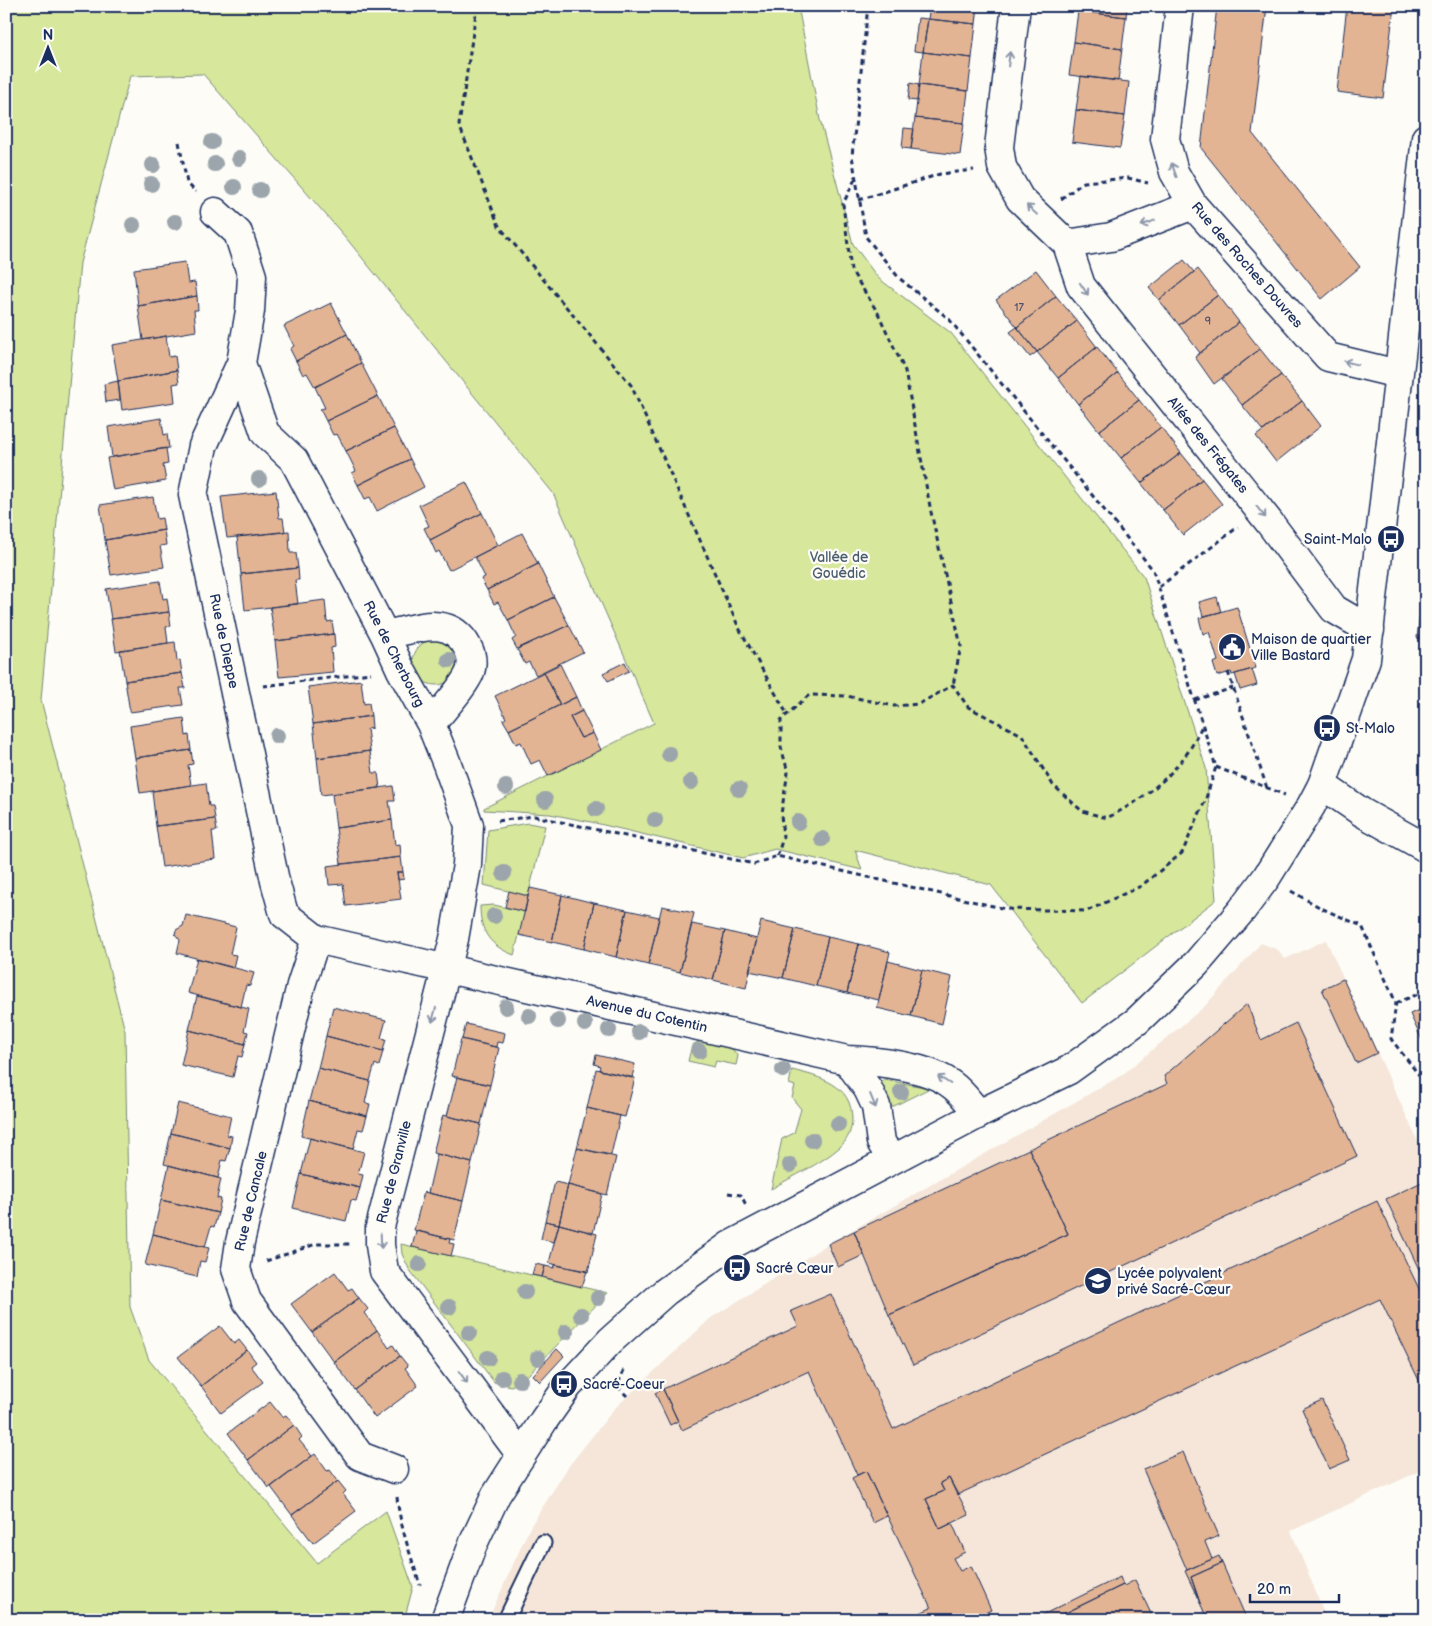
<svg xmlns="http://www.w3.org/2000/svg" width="1432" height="1626" viewBox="0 0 1432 1626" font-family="'Balsamiq Sans',sans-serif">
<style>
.built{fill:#f5e6d9}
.green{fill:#d7e79b;stroke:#798b7c}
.building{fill:#e3b494;stroke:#1b2f5e}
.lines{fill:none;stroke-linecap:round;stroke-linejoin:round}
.lane-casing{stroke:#1b2f5e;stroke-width:19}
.street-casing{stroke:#1b2f5e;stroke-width:31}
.secondary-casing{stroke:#1b2f5e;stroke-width:31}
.path{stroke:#1b2f5e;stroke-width:3;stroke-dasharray:5 4;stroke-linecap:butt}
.lane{stroke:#fdfcf7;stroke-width:15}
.street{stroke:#fdfcf7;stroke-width:28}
.secondary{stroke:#fdfcf7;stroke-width:28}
.tree{fill:#9ba5ab}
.oneway{stroke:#8c96aa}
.labels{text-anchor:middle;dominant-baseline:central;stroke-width:4.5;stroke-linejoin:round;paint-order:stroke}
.number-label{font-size:11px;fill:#4d506c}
.street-label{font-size:14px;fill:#1b2f5e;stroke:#fdfcf7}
.poi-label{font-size:14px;fill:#1b2f5e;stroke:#fdfcf7;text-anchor:start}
.park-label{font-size:14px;fill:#4a5d6d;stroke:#fdfcf7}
</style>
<rect width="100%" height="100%" fill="#fdfcf7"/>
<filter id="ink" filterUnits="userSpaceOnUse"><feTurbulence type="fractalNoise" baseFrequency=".02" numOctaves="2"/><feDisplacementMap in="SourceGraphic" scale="10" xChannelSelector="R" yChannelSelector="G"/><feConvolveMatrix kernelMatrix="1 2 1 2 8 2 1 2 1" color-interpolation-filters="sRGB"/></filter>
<g filter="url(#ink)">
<path class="built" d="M1326 940 1426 1159V1468L1291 1531 1327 1620H488L530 1527 568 1467 614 1409 711 1318 828 1244 1122 1075 1204 1007 1261 943 1278 950 1285 959Z"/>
<path class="green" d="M6 6H798L820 120 853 244 878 278 951 333 1144 577 1206 768 1216 900 1082 1003 991 885 855 850 862 870 775 849 743 858 591 822 550 814 484 810V808L654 723 553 493 346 238 203 74 130 76 80 263 41 700 125 1031 130 1307 149 1360 317 1563 386 1511 413 1587 404 1620H6Z
M413 662a23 23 0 1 1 46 0a23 23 0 1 1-46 0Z
M528 823 545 826 528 896 484 885 488 830Z
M494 905 525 912 514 955C490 946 480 932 480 906Z
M705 1039 729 1045 738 1056 736 1065 716 1061 714 1067 688 1061 692 1045Z
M792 1070C820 1077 852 1084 852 1119 852 1129 848 1140 840 1147 821 1164 793 1176 771 1189L782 1139 794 1133 801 1109 792 1098 795 1086 789 1084Z
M885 1080 930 1088 890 1108 878 1084Z
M401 1244 582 1287 608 1293 522 1381 511 1386 494 1382 409 1269 402 1254Z"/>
<path class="building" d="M930 6H978L976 24 928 19Z
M1078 6H1127L1126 17 1078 11Z
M1217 6H1267L1252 133 1360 267 1322 299 1201 148Z
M1347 6H1394L1383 98 1337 92Z
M1078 11 1126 17 1122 49 1074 42Z
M918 18 928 19 923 52 914 51Z
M928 19 976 24 972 58 923 52Z
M1074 42 1122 49 1118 81 1069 75Z
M923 52 972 58 968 91 919 85Z
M1081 76 1129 82 1125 116 1076 110Z
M910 83 919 85 917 101 908 100Z
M919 85 968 91 964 123 915 118Z
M1076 110 1125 116 1120 148 1072 142Z
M915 118 964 123 960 155 911 149Z
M904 128 914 129 911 149 902 148Z
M1184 260 1194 272 1159 300 1149 288Z
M185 262 188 283 195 282 197 296 138 306 134 269Z
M1198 269 1218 295 1179 325 1159 300Z
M1036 270 1056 296 1017 327 996 300Z
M1218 295 1239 322 1200 353 1179 325Z
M197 296 198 310H194L196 331 143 340 138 306Z
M1056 296 1077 321 1037 352 1017 327Z
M331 303 347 334 296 361 290 349 294 346 284 326Z
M1077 321 1097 347 1058 378 1037 352Z
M1239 322 1260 349 1214 384 1195 357Z
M1017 327 1037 352 1030 357 1010 332Z
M347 334 361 363 315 387 307 373 303 375 296 361Z
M166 336 169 357 175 356 177 370 118 381 112 345Z
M1097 347 1118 373 1078 404 1058 378Z
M1260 349 1281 375 1242 405 1222 379Z
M361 363 378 396 326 421 320 409 325 408 315 387Z
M177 370 179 383 173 384 175 402 122 410 118 381Z
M1118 373 1139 400 1099 431 1078 404Z
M1281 375 1302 401 1263 431 1242 405Z
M118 381 120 400 106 402 104 384Z
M378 396 394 428 346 451 337 434 333 435 326 421Z
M1139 400 1161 427 1121 458 1099 431Z
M1302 401 1321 426 1276 462 1256 436Z
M161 418 164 435 167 434 169 448 112 457 108 427Z
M1161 427 1181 453 1141 483 1121 458Z
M394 428 410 459 358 485 352 473 356 471 346 451Z
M166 448 168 464 163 465 166 481 113 490 107 458Z
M1181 453 1202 479 1163 510 1141 483Z
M410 459 424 487 377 511 370 497 365 499 358 485Z
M1202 479 1222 504 1183 535 1163 510Z
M466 482 482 513 430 540 424 528 429 526 419 505Z
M276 491 279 518H283L285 532 227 538 221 497Z
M153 497 157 519 162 518 164 530 105 540 100 505Z
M482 513 498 545 449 570 439 551 436 553 430 540Z
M164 530 166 545 160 546 164 567 111 575 105 540Z
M289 531 290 553H296L298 568 241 574 237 537Z
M522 533 538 564 487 590 481 579 485 577 475 557Z
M1426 562V639L1417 638Z
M538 564 554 597 508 620 498 602 494 604 487 590Z
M298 568 299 580H295L298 604 245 610 241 574Z
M160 581 163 599 167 598 169 612 111 619 106 589Z
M554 597 569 625 517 649 512 640 516 637 508 620Z
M1217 597 1221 612 1203 616 1199 602Z
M325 600 327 622 332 621 334 634 275 641 270 607Z
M1237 607 1256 668 1232 675 1231 672 1217 676 1213 663 1218 661 1209 632 1203 634 1199 618Z
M169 612 171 626 166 627 168 643 116 651 111 619Z
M569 625 583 652 536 675 529 662 525 664 517 649Z
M334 634 335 647 331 648 333 672 279 677 275 641Z
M175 642 177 661 180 660 182 673 125 681 120 650Z
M625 662 629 671 608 681 603 673Z
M560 664 576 697 560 705 544 672Z
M1252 669 1257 685 1240 690 1235 674Z
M544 672 560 705 509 730 503 720 506 718 495 696Z
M182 673 185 688H180L183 705 130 712 125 681Z
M361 680 364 704 369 703 371 716 313 724 308 687Z
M576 697 582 711 570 717 581 738 593 733 601 750 548 776 540 760 531 764 521 742 516 744 509 730Z
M582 711 593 733 581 738 570 717Z
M371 716 372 728 367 729 370 751 317 758 313 724Z
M184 718 186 736 189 735 191 750 135 758 130 726Z
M191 750 193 764 188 765 191 785 140 793 135 758Z
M370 751 373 773H378L380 788 321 795 317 758Z
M206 783 209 806H213L215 819 156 826 152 791Z
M393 786 395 801H389L392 820 336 828 332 794Z
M215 819 217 831H212L215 859 162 867 156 826Z
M392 820 395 845 400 844 401 857 341 864 336 828Z
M401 857 403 872H397L401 899 346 906 343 884 329 885 327 866Z
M397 872H403L404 879 398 880Z
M530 888 562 895 552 942 519 935Z
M509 891 528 896 525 912 505 907Z
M562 895 594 903 584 949 552 942Z
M594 903 627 910 616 957 584 949Z
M662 906 694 913 680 972 648 965Z
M627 910 659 917 648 965 616 957Z
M186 915 236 927 230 954 236 955 233 968 177 953 180 940 175 934 176 930 183 926Z
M761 921 795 929 783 978 749 971Z
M692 924 725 931 713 980 680 972Z
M795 929 828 937 816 986 783 978Z
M725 931 757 939 746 988 713 980Z
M828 937 859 944 847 993 816 986Z
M859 944 890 952 879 1000 847 993Z
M197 958 254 973 250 986 246 985 241 1007 188 993Z
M888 961 922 970 911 1016 877 1008Z
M922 970 952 977 942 1024 911 1016Z
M1343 979 1377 1053 1356 1063 1322 989Z
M197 996 249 1009 244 1031 248 1032 245 1044 189 1030Z
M1247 1004 1261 1040 1296 1023 1357 1156 913 1365 889 1315 1068 1234 1029 1149 1167 1084 1164 1076Z
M333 1007 386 1020 381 1038 386 1039 383 1051 326 1036Z
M1426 1007V1049L1410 1014Z
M466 1024 505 1033 503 1043 497 1042 496 1047 462 1039Z
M189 1030 245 1044 242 1057 238 1056 233 1077 181 1065Z
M326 1036 383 1051 379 1066 375 1064 370 1081 318 1068Z
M461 1039 499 1048 490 1085 452 1076Z
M596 1055 635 1064 632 1078 599 1070 600 1066 594 1064Z
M318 1068 370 1081 365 1103 370 1104 367 1116 309 1101Z
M596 1069 635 1078 625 1117 587 1108Z
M457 1077 490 1085 481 1124 447 1116Z
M309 1101 367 1116 363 1130 358 1129 353 1149 301 1136Z
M178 1103 231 1116 227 1135 232 1136 230 1148 171 1133Z
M587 1108 620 1116 611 1155 577 1148Z
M443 1115 481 1124 472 1163 433 1153Z
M171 1133 230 1148 226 1161 222 1160 218 1178 164 1164Z
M310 1138 364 1152 358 1174 363 1175 360 1188 301 1174Z
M577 1148 616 1157 607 1195 568 1185Z
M1029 1149 1068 1234 889 1315 854 1231Z
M437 1154 472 1163 463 1201 428 1193Z
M169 1165 221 1179 217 1198 221 1199 218 1213 161 1200Z
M301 1174 360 1188 356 1201 351 1200 346 1221 293 1208Z
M1426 1180V1279L1424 1280 1386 1199Z
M555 1182 568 1185 559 1224 545 1221Z
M568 1185 602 1194 593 1233 559 1224Z
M424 1192 463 1201 454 1240 414 1230Z
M161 1200 218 1213 214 1227 211 1226 205 1247 153 1234Z
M1377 1201 1422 1295 1426 1293V1395L1380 1299 959 1494 957 1495 949 1478 940 1483 944 1491 926 1499 940 1529 952 1523 965 1552 953 1558 960 1571 971 1566 991 1610 981 1615 983 1620H917L915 1615 931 1608 866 1471 857 1475 809 1371 682 1430 663 1389 798 1326 791 1311 831 1294 893 1429Z
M545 1221 559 1224 554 1242 541 1239Z
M559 1224 597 1234 588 1272 549 1263Z
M416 1231 450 1239 449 1243 454 1244 451 1256 412 1247Z
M854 1231 864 1255 838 1267 828 1244Z
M153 1234 209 1248 205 1262 200 1261 197 1277 145 1265Z
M535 1264 545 1266 542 1277 532 1275Z
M555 1265 587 1271 582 1287 542 1277 545 1266 554 1268Z
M335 1272 348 1290 352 1288 359 1298 312 1332 291 1304Z
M359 1298 368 1309 364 1313 377 1330 334 1362 312 1332Z
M220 1326 234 1344 239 1340 247 1350 201 1386 178 1357Z
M377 1330 389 1348 393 1345 400 1356 355 1390 334 1362Z
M557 1349 564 1356 540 1382 533 1375Z
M247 1350 256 1362 251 1366 263 1382 221 1413 201 1386Z
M400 1356 408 1366 405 1368 418 1386 375 1418 355 1390Z
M663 1389 678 1421 670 1425 655 1393Z
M1322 1400 1350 1460 1329 1469 1302 1409Z
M270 1402 282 1417 286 1415 294 1425 248 1460 228 1433Z
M294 1425 302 1437 299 1440 312 1456 269 1488 248 1460Z
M1183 1452 1219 1536 1205 1542 1212 1559 1187 1570 1143 1469Z
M315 1454 327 1471 330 1470 338 1481 292 1515 271 1487Z
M866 1471 887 1516 873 1523 852 1478Z
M949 1478 969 1515 940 1529 926 1499 944 1491 940 1483Z
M338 1481 346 1491 343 1494 356 1511 313 1543 292 1515Z
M1219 1556 1222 1563 1191 1577 1200 1603 1185 1571Z
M1222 1563 1247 1620H1208L1200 1603 1191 1577Z
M1120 1577 1123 1585 1051 1620H1032Z
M1135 1580 1154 1620H1051L1123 1585 1124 1586Z"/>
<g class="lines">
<g class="lane-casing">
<path id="lane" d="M506 1620 543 1543"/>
</g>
<g class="street-casing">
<path id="street" d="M1016 6 999 147 1002 167 1020 199 1067 244 1081 286 1269 522 1334 609 1370 630
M1180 6 1165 139 1174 172 1193 205 1328 357 1398 374
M215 212 238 233 252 276 250 311 241 363 203 446 193 495 275 881 284 914 316 939 847 1060C877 1061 928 1066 952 1085 962 1092 970 1104 979 1114
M1067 244 1111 237 1193 205
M241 363 265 433 294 460 385 635 401 670 431 724 447 764 469 825 467 865 454 939 380 1227V1245L384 1271 521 1455
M385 635C416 629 450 613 468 648 473 657 473 669 467 678 458 694 443 709 431 724
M1322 785 1363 813 1426 848
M316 939 301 985 240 1242 236 1269 247 1301 360 1456 394 1469
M847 1060 868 1089 876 1106 881 1142 891 1159"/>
</g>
<g class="secondary-casing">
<path id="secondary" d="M445 1620 473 1544 496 1495 544 1420 568 1386 610 1341 665 1292 729 1246 979 1114 1069 1070 1137 1021 1196 964 1242 910 1266 878 1311 806 1322 785 1366 659 1426 138"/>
</g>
<path class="path" d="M477 6 459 125 499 226 631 385 739 628 787 714
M179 142 187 183 196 192
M855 179 843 204 851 270 878 313 905 371 931 512 961 646 953 685
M1061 199 1084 182 1128 178 1148 183
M859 200 940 174 974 170
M1159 587 1238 527
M1228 672 1267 788
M263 686 371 673
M1195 700 1233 688
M1216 767 1285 795
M498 821 534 816 754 864 777 856 1006 909 1087 911 1141 886 1182 853 1205 801 1216 767 1153 570 949 319 899 278 866 237 852 156 868 6
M777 856 783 838 781 814 788 772 781 747V720L809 695 847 696 894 706 919 704 953 685 968 707 1022 735 1053 785 1082 811 1107 818C1138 802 1164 784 1185 756 1192 747 1197 736 1202 726
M1291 891 1323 909 1362 926 1396 1003 1391 1039 1426 1084
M1396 1003 1426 991
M728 1193 741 1195 746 1205
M266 1261 316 1244H352
M624 1370 617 1386 627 1396
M397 1497C400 1527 411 1556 420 1585"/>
<use href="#lane" class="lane"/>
<use href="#street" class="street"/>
<use href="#secondary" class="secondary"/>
</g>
<g class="tree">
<circle cx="212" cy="142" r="8"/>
<circle cx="239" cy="158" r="8"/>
<circle cx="215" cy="164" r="8"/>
<circle cx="153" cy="165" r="8"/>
<circle cx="151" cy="184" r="8"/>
<circle cx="234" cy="187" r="8"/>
<circle cx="260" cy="190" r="8"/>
<circle cx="175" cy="222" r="8"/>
<circle cx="133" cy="225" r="8"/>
<circle cx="259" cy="479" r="8"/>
<circle cx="449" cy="660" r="8"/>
<circle cx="277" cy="736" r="8"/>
<circle cx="669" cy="754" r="8"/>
<circle cx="691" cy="782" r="8"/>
<circle cx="506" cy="787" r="8"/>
<circle cx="739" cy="789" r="8"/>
<circle cx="545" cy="800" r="8"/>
<circle cx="596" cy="809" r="8"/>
<circle cx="655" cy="820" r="8"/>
<circle cx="798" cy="822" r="8"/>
<circle cx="822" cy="839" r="8"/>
<circle cx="504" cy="873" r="8"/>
<circle cx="494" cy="916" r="8"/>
<circle cx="506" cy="1007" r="8"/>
<circle cx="529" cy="1016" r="8"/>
<circle cx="558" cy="1021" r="8"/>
<circle cx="585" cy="1024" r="8"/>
<circle cx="609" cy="1030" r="8"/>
<circle cx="639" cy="1032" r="8"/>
<circle cx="699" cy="1051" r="8"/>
<circle cx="783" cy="1070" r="8"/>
<circle cx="901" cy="1092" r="8"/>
<circle cx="838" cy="1124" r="8"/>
<circle cx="812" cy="1140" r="8"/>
<circle cx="790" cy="1165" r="8"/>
<circle cx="419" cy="1264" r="8"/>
<circle cx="525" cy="1292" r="8"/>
<circle cx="598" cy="1298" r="8"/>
<circle cx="449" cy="1307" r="8"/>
<circle cx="581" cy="1315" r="8"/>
<circle cx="566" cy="1332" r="8"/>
<circle cx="469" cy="1333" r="8"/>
<circle cx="488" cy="1358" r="8"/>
<circle cx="538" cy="1358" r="8"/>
<circle cx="502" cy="1378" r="8"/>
<circle cx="520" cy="1380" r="8"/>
</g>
<defs><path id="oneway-shaft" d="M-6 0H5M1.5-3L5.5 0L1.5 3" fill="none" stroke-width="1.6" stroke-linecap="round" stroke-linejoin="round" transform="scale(1.25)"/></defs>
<g class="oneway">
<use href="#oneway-shaft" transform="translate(1009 59) rotate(-83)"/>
<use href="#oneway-shaft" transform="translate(1174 170) rotate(-110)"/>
<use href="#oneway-shaft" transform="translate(1032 210) rotate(-137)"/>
<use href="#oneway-shaft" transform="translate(1148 223) rotate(159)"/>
<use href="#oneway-shaft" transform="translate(1084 289) rotate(56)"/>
<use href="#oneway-shaft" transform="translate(1351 363) rotate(-166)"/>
<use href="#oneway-shaft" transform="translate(1261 512) rotate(51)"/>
<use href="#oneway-shaft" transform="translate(434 1015) rotate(105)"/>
<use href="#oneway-shaft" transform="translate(944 1080) rotate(-148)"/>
<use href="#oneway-shaft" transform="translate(873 1101) rotate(68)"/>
<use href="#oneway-shaft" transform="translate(381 1241) rotate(88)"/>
<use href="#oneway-shaft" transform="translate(463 1377) rotate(54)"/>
</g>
</g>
<defs>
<g id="bus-disc" transform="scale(1.4375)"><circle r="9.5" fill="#1b2f5e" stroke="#fdfcf7"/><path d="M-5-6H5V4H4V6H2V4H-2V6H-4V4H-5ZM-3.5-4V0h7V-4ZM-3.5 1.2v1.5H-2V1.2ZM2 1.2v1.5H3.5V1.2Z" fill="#fff"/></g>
<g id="civic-disc" transform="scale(1.4375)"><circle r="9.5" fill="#1b2f5e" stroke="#fdfcf7"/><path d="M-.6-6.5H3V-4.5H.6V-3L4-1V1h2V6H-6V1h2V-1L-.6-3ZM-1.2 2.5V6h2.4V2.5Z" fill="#fff"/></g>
<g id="school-disc" transform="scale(1.4375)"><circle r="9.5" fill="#1b2f5e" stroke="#fdfcf7"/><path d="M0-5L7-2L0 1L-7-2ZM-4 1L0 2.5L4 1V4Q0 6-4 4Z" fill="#fff"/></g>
</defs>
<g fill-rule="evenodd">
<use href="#bus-disc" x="1391" y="539"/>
<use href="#civic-disc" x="1232" y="647"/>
<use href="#bus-disc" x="1327" y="728"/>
<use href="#bus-disc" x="737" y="1268"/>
<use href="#school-disc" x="1098" y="1281"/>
<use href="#bus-disc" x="564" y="1384"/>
</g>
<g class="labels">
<g class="number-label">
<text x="1019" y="307">17</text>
<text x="1208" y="321">9</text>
</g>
<g class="street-label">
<text transform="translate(1247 265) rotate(49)">Rue des Roches Douvres</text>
<text transform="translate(1208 445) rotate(51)">Allée des Frégates</text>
<text transform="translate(224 641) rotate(78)">Rue de Dieppe</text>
<text transform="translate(394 654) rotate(63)">Rue de Cherbourg</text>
<text transform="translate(647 1014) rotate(13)">Avenue du Cotentin</text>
<text transform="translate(394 1172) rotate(-76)">Rue de Granville</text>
<text transform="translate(251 1201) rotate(-77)">Rue de Cancale</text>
</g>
<g class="poi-label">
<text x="1372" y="539" text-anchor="end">Saint-Malo</text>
<text x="1251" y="639">Maison de quartier<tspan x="1251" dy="16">Ville Bastard</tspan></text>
<text x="1346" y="728">St-Malo</text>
<text x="756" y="1268">Sacré Cœur</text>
<text x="1117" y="1273">Lycée polyvalent<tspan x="1117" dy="16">privé Sacré-Cœur</tspan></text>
<text x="583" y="1384">Sacré-Coeur</text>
</g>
<g class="park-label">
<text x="839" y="557">Vallée de<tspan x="839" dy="16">Gouédic</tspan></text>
</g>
</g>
<rect width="1432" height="1626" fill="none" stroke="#fdfcf7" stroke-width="25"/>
<rect x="12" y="12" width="1407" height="1601" fill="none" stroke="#1b2f5e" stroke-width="2" filter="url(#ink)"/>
<g transform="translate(48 48)" stroke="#fdfcf7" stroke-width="4" paint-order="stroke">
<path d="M0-4L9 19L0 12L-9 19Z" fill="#1b2f5e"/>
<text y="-8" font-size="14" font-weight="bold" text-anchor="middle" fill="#1b2f5e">N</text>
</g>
<path d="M1250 1594v8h89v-8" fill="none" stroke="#1b2f5e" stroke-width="2.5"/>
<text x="1257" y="1594" font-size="15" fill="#1b2f5e" stroke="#fdfcf7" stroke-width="4" paint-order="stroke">20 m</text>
</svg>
